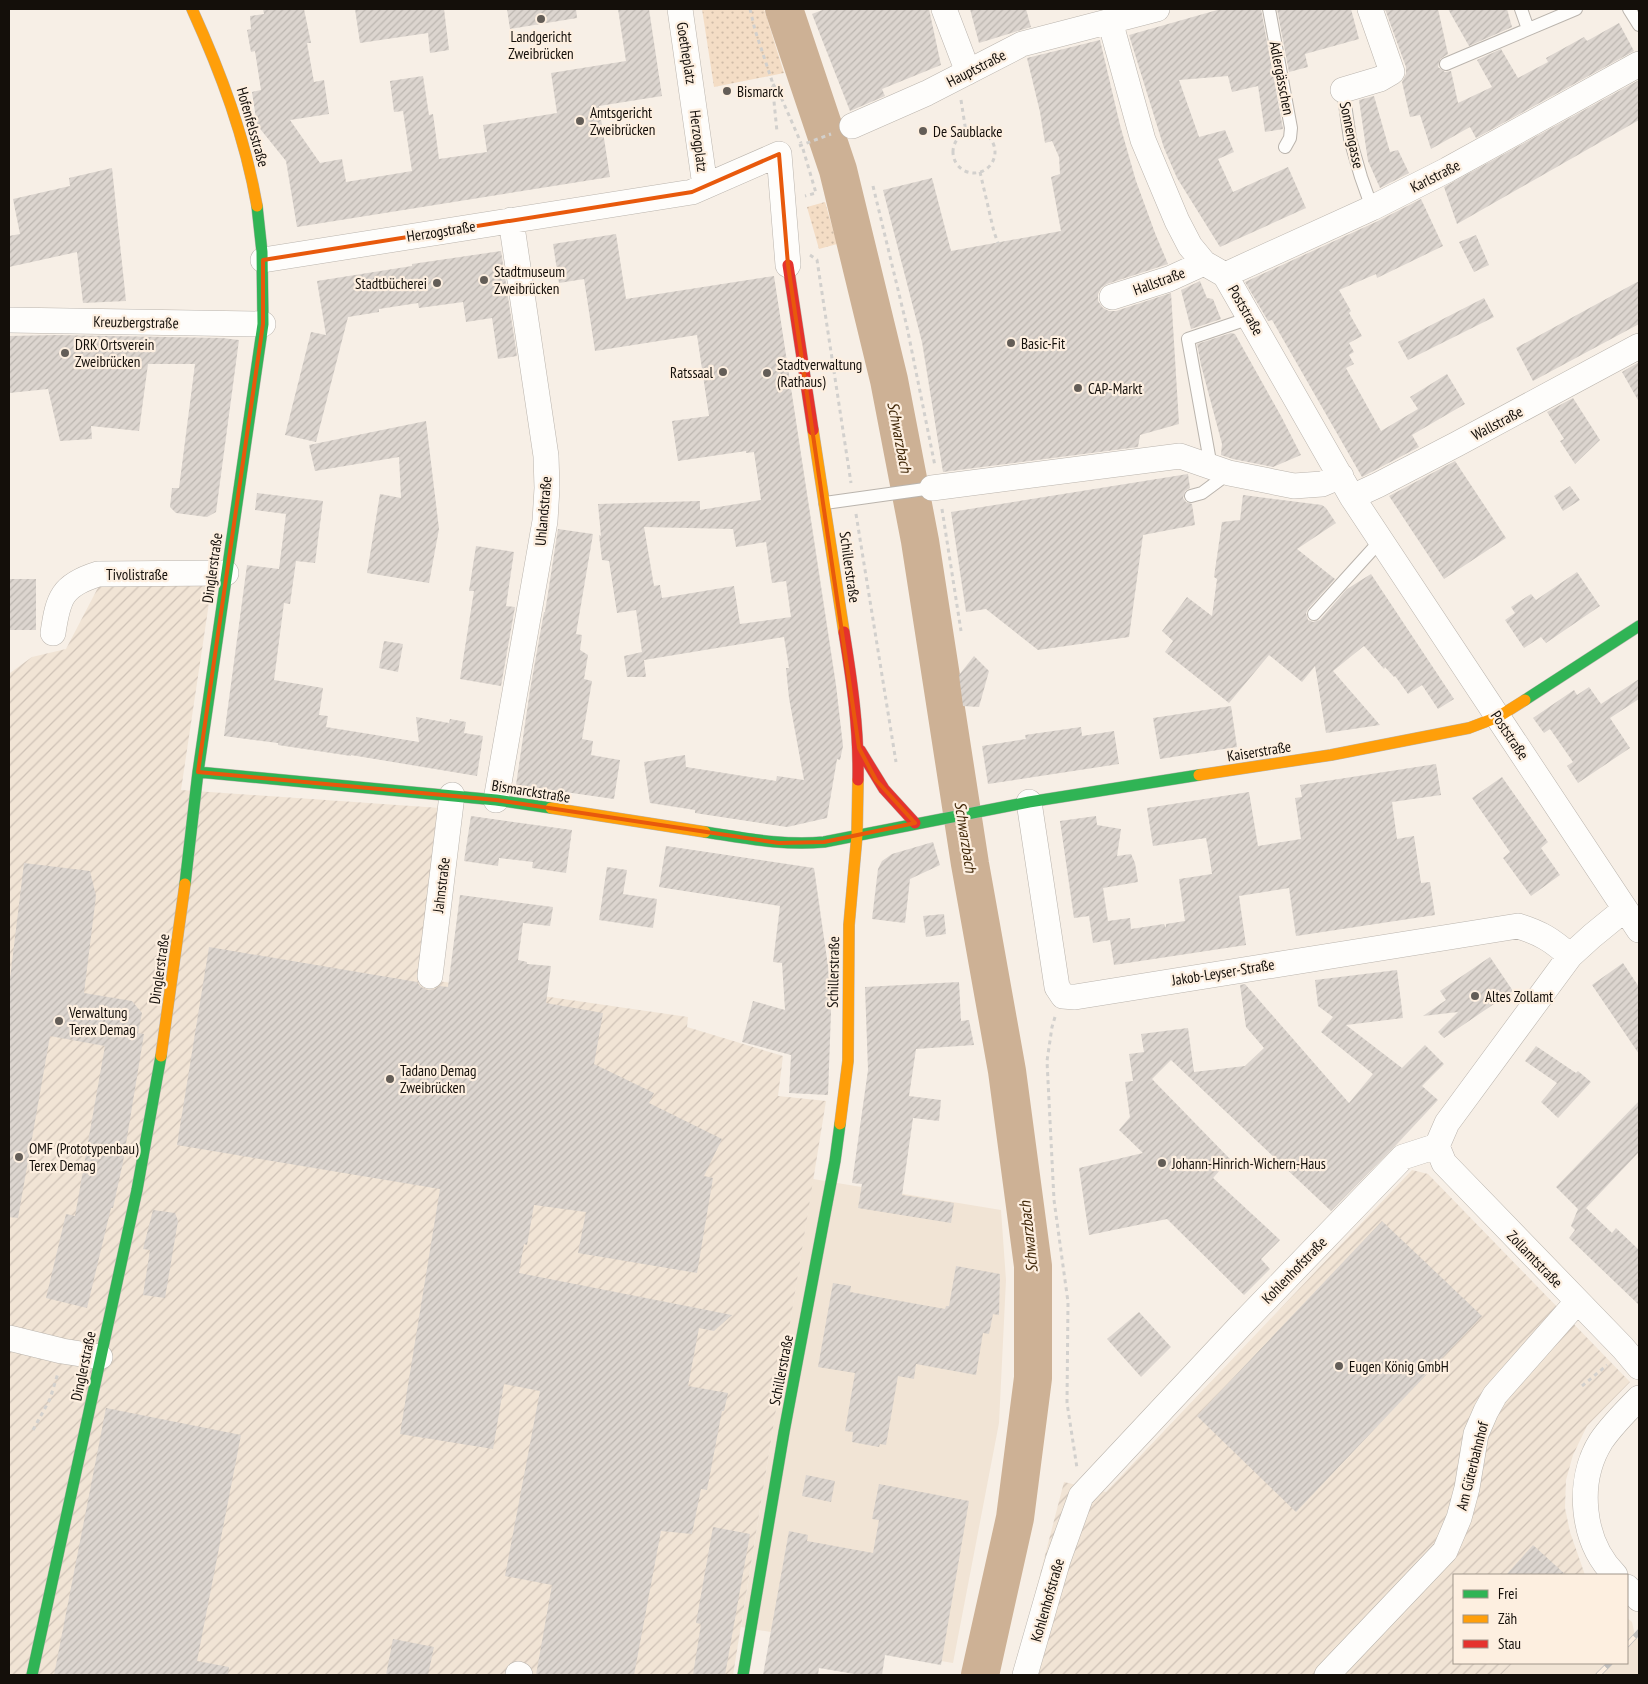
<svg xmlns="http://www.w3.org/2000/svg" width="1648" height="1684" viewBox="0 0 1648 1684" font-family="'PT Sans Narrow',sans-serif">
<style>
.built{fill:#f1e4d5}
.industrial{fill:url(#industrial-furrows)}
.grass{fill:url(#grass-dots)}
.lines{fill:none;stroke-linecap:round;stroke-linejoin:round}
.river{stroke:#cdb195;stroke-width:38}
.building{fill:url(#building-hatch);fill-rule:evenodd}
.lane-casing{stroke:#bab4ad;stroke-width:14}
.street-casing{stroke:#bab4ad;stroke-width:26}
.fast-casing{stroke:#bab4ad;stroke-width:12}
.slow-casing{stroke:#bab4ad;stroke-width:12}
.jam-casing{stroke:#bab4ad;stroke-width:12}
.path{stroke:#d2d0cd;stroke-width:3;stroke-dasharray:4 4;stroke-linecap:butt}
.lane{stroke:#fefdfb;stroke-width:12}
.street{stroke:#fefdfb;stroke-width:25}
.fast{stroke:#30b455;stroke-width:11}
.slow{stroke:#ff9f0a;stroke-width:11}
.jam{stroke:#e5322d;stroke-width:11}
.rail-casing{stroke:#c0bebc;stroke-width:5.5}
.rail{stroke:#fdefe0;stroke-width:4;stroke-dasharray:11;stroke-linecap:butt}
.marked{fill:none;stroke:#e8590c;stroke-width:4;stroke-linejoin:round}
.poi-dot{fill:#635d57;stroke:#fdefe0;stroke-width:2}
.labels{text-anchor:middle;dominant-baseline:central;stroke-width:4.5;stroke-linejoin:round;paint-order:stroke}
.poi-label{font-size:15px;fill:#140f0a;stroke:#fdefe0;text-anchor:start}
.street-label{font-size:15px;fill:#140f0a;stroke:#fdefe0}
.water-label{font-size:16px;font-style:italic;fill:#412809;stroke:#fdefe0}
</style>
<defs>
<pattern id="industrial-furrows" width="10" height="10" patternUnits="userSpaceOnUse" patternTransform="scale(1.25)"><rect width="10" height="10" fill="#f1e4d5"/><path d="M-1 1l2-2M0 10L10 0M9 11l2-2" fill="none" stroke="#cec2b6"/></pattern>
<pattern id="grass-dots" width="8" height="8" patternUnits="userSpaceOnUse" patternTransform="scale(1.25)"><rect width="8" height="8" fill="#f4ddc5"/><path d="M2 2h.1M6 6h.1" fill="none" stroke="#d0bca8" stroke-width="1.8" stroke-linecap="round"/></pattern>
<pattern id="building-hatch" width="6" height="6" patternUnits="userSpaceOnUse" patternTransform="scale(1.25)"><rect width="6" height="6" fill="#dcd5cf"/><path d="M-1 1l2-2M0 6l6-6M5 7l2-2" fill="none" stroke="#bcb6b0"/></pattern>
</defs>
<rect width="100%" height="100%" fill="#f7efe6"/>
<path class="built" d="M813 1179 1001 1210 1006 1280 999 1423 953 1663 741 1627Z
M1627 1618 1632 1622 1635 1636 1639 1640V1675H1501L1513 1663H1627Z"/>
<path class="industrial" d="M213 576 181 790 440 808 417 978 688 1017 687 1027 783 1056 778 1096 826 1101 733 1675H9V677L10 673 32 657 66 649 103 578Z
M1412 1170 1428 1174 1630 1382 1587 1426 1573 1455 1566 1480 1565 1508 1570 1532 1585 1575H1454V1663H1513L1501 1675H1014L1064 1482 1106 1492Z"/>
<path class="grass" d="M702 9H764L784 73 714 87Z
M825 202 837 244 819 249 807 207Z"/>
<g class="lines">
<path class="river" d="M784 9 838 170 889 380 920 541 970 864 1007 1071 1033 1266V1378L1015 1518 980 1675"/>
</g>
<path class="building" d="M263 9H304L311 43H307L314 82 324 80 329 114 290 120 320 163 342 159 346 182 412 171 403 111 394 112 390 81 423 76 429 115 433 114 439 159 487 152 483 125 557 113 551 73 626 61 618 9H649L662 96 599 106 610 177 297 227 286 161 257 125 252 92 261 90 255 51 251 52 247 30 251 29 250 16 264 14Z
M355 9H444L449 50 430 53 428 33 360 43Z
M507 9H576L577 18 510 29Z
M825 9H929L941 65 882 89 885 96 850 111 812 14Z
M970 9H1026L1031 27 979 43Z
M1221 9H1261L1283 129 1265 132 1258 86 1232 92 1228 76 1179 80 1199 137 1225 130 1234 152 1218 159 1233 192 1288 167 1306 208 1220 247 1177 178 1164 148 1129 35Z
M1277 9H1351L1359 39 1305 54 1308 67 1289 72Z
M1385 9H1438L1448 54 1440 59 1438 67 1445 72 1451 71 1458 103 1492 87 1477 60 1501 49 1518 78 1548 62 1546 58 1584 37 1587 41 1619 23 1634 51 1476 138 1470 127 1431 149 1420 115 1410 117 1402 82 1406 74V67Z
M1448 9H1507L1512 27 1469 46Z
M1100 40 1120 125 1136 181 1155 233 1168 264 1107 284 1101 288 1098 294V301L1103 308 1109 311H1116L1171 293 1179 424 1140 435 1138 447 943 472 922 342 883 190 932 178 951 251 1061 231 1051 177 1060 174 1059 157 1052 141 1045 143 1040 112 1027 58Z
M1639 80V120L1457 224 1444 187Z
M1374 96 1390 152 1398 150 1409 173 1380 188 1368 161 1359 100Z
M112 168 126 301 83 303 77 252 9 267V236L20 234 13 199 70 186 69 178Z
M1421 199 1443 246 1377 278 1376 274 1339 290 1351 311 1349 313 1362 336 1349 343 1354 352 1349 355 1354 364 1346 368 1381 431 1418 409 1410 397 1447 374 1465 404 1412 435 1419 447 1362 477 1272 320 1268 321 1245 282 1378 221Z
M616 234 626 299 774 276 836 685 843 746 840 760 837 759 827 818 787 827 695 813V810L650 803 644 762 685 755 686 767 776 781 777 776 804 780 789 698 786 668H789L784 637 644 660 646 677H627L624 656 642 652 636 610 617 613 609 561 602 560 599 535 601 536 598 504 700 501V510L761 500 754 452 746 453V451L678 461 672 421 709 416 697 335 595 351 584 279 559 283 553 244ZM644 527 733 529 736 547 766 542 772 583 786 581 791 617 740 624 734 586 662 598 660 585 654 586Z
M1476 235 1489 265 1474 272 1459 242Z
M501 251 517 356 498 359 492 318 466 322 463 302 419 308 418 303 379 309V312L348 317 316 442 285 435 311 332 326 335 317 281 412 266V264Z
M1200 281 1207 298 1213 299 1221 319 1191 329 1181 290Z
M1639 281V324L1533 381 1516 348Z
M1484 298 1494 317 1408 360 1398 342Z
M1231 333 1235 334 1281 416 1301 455 1273 467 1233 459 1221 455 1222 444 1201 365 1197 344Z
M56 335 222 338 239 340 216 512 207 517 176 513 170 507 172 488H179L195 364H148L139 431 91 426 92 439 60 441 48 389 9 393V336Z
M1639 362V402L1622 372Z
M1573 398 1600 440 1575 464 1560 441 1564 439 1547 412Z
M426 421 439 529 429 583 367 573 380 494 401 498 399 457 315 471 309 445Z
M1455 461 1506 538 1444 579 1389 496Z
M1188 474 1190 488 1185 491 1183 498 1186 502 1192 504 1195 525 1143 535 1129 637 1038 650 986 609 966 612 951 512Z
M1570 486 1580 500 1563 511 1554 496Z
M257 493 323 501 315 563 296 561 290 604 284 603 274 680 323 688 319 715 328 716 326 727 419 742 416 717 449 723 450 719 466 722 464 733 483 736 477 776 351 755V756L278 745V743L224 736 247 565 279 569 286 514 255 510Z
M1243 495 1322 505 1326 508 1336 523 1297 549 1335 579 1308 609 1306 613 1308 620 1313 622 1320 620 1347 589 1371 574 1454 699 1438 709 1422 685 1408 694 1395 676 1394 677 1385 667 1384 669 1364 646 1333 671 1380 725 1326 733 1315 666 1302 682 1269 655 1229 703 1165 652 1173 641 1162 631 1187 597 1212 616 1217 579 1214 577 1222 522 1240 520Z
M558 529 593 534 576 634 582 635 580 650 588 655 584 679 592 681 582 739 593 741 591 755 620 760 614 799 516 785 530 690 544 612H545Z
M476 546 514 552 506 606 515 607 501 686 460 679 474 591H469Z
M1577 572 1600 606 1546 643 1541 637 1524 648 1505 620 1515 613 1511 607 1531 594 1536 600Z
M9 579H36V630H9Z
M384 641 403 644 398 672 379 668Z
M974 656 989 671 979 707 963 706 959 675Z
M1639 679V699L1610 718 1630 748 1578 783 1567 766 1573 762 1550 729 1544 733 1533 718 1574 690 1577 695 1589 687 1601 704Z
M1231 706 1237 747 1160 759 1153 718Z
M1081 727 1082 736 1114 731 1119 764 988 784 982 746 1026 739 1025 735Z
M1436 764 1441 795 1392 802 1397 839 1414 836 1421 883 1430 882 1435 915 1296 936 1289 888 1239 896 1246 945 1114 965 1110 940 1093 943 1089 916 1074 918 1060 821 1096 816 1097 825 1121 829 1117 856 1131 854 1135 863 1138 882 1103 888 1108 921 1130 918 1131 929 1164 924 1166 928V924L1185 921 1179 879 1212 874 1209 854 1206 838 1153 846 1147 808 1249 792 1258 846 1301 839 1295 798 1302 797 1300 785Z
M1502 777 1548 842 1541 848 1560 875 1531 896 1503 858 1510 852 1472 798Z
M471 816 572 830 566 873 532 868 533 862 499 858 498 866 464 861Z
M933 842 940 865 910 879 905 923 872 919 878 869 882 861 892 854Z
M666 846 814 868 828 966 831 1012 828 1095 789 1093 791 1055 742 1042 753 1001 785 1010 782 963 773 962 780 906 659 887Z
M24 863 90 871 96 896 84 993 132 1001 142 1013 138 1033 144 1034 123 1162 113 1208H111L87 1308 46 1298 66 1214 75 1216 105 1046 50 1036 18 1218 9 1217V987Z
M607 867 627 870 623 894 657 899 653 928 599 920Z
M460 895 553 907 550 926 523 923 518 960 527 962V964L551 966 546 1003 603 1013 594 1064 654 1093 649 1103 722 1139 704 1176 713 1178 697 1273 578 1253 586 1212 534 1205 527 1245 524 1244 519 1273 732 1315 714 1331 699 1328 688 1386 728 1393 724 1411H722L707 1490 701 1489 692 1534 661 1531 634 1675H536L552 1585 505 1576 540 1391 504 1384 493 1449 400 1434 440 1189 177 1145 209 947 417 982 421 987 428 990 435 989 440 986 448 987Z
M944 914 946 934 926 937 923 916Z
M1490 957 1513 991 1444 1038 1438 1032 1458 1012 1423 1016 1446 1000 1440 991Z
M1623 963 1639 987V1054L1592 985Z
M1397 970 1403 1018 1346 1025 1402 1068 1425 1045 1444 1064 1422 1086 1438 1100 1397 1144 1331 1211 1171 1060 1152 1079 1230 1159 1213 1178 1280 1240 1261 1259 1270 1269 1244 1295 1167 1219 1089 1235 1079 1168 1143 1153 1119 1130 1130 1117 1125 1082 1133 1081 1129 1054 1144 1052 1141 1034 1188 1028 1194 1072 1245 1066 1264 1048 1246 1027 1240 985 1245 984 1349 1103 1373 1074 1321 1032 1333 1017 1318 1006 1315 980Z
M959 982 961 1021 969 1020 974 1045 916 1049 909 1096 941 1100 939 1121 913 1118 902 1195 954 1203 951 1223 858 1208 862 1184 852 1183 868 1070 865 987Z
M1536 1046 1576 1073 1578 1071 1591 1082 1558 1118 1541 1102 1557 1083 1525 1061Z
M1639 1101V1152L1586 1208 1612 1233 1616 1228 1639 1250V1305L1569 1238 1575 1230 1571 1226 1578 1209 1556 1187Z
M153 1210 175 1213 178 1221 165 1298 143 1295 150 1250 143 1249Z
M1382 1221 1482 1316 1296 1512 1197 1416Z
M956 1266 1000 1274 999 1315 993 1314 989 1334 983 1333 976 1375 916 1364 914 1379 898 1376 886 1445 880 1444 879 1447 852 1442 853 1432 845 1431 855 1373 818 1367 833 1283 851 1286 850 1292 945 1309 946 1306H949Z
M1139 1312 1171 1347 1141 1377 1107 1339Z
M106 1408 241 1435 197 1661 229 1667 228 1675H54Z
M806 1475 835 1481 831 1502 802 1496Z
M879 1484 969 1501 941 1665 885 1655 882 1675H861L819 1668 818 1675H763L789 1531 808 1535 807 1541 873 1553 879 1520 872 1519Z
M713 1527 750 1534 725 1675H693L701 1624 696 1623Z
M1533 1545 1566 1575H1506Z
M393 1639 434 1647 428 1675H386Z"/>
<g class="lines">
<g class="lane-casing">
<path id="lane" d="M1269 9 1291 128 1290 138 1285 147
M1521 9 1528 29
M1629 9 1639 25
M1446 64 1576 9
M1343 90 1350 139 1361 177 1372 208
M1211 467 1188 339 1250 318
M1191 496 1202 493 1229 473
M825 503 932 488
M1314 614 1381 540"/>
</g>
<g class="street-casing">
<path id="street" d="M680 9 705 186
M944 9 968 72
M1110 21 1143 140 1177 221 1190 246 1204 263 1225 275 1352 497 1639 930
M1343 90 1380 79 1392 72 1370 9
M852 126 927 93 1022 44 1157 9
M263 260 692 192 779 154 788 265
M1225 275 1372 208 1447 170 1639 64
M1112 297 1169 279 1204 263
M9 320 263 324
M932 488 1180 456 1229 473 1294 486 1322 484 1341 476
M1352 497 1378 485 1457 444 1639 346
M53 633C58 598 62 585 98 574L226 573
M496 800 545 521 547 488 546 456 511 220
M1029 802 1057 987 1063 996 1075 997 1518 926C1541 933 1552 940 1570 956
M430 976 452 795
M1437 1146 1444 1163 1623 1348 1639 1367
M9 1338 62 1351 100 1357
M1615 1575C1581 1541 1576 1481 1601 1441 1612 1425 1626 1411 1639 1398
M1627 1587 1639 1599
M518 1674 520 1675
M1025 1675 1058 1560 1081 1496 1241 1325 1403 1157 1437 1146 1447 1123 1570 956 1592 936 1625 909
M1327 1675 1445 1551 1459 1518 1467 1488 1476 1434 1486 1411 1495 1395 1577 1302"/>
</g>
<g class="fast-casing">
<path id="fast" d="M1525 700 1639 626
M198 772 496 800 551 808
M705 832C745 838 784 846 824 842L1029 802 1199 775
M185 884 198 772 263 324 262 252 257 206
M32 1675 137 1190 161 1056
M743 1675 784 1432 835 1161 840 1124"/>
</g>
<g class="slow-casing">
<path id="slow" d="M192 9C221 73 245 137 257 206
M813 430 844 632
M1199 775 1331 755 1469 728 1498 717 1525 700
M551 808 705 832
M161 1056 185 884
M840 1124 848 1061 849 925 857 835 858 780"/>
</g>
<g class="jam-casing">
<path id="jam" d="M788 265 813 430
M844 632C852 681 859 730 858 780
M860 750 884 789 915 823"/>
</g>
<path class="path" d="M750 9 755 30 772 81 777 132
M773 84 781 97 801 143
M961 100 966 132
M953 152a21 21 0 1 1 42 0a21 21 0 1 1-42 0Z
M799 146 831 134
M803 149 816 193 805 196
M980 172 994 232 998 243
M873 186 907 327 935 466
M810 255 817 260 851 483
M942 509 961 631
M856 514 896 762
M1055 1017 1052 1027 1047 1061 1054 1200 1068 1302 1067 1403 1077 1468
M1582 1386 1607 1365
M33 1430 50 1399 58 1373"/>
<use href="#lane" class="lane"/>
<use href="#street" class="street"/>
<use href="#fast" class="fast"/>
<use href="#slow" class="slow"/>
<use href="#jam" class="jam"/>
<g class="rail-casing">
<path id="rail" d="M1627 1645 1639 1632
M1598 1675 1610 1663"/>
</g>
<use href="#rail" class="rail"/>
</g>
<path class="marked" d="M779 154 788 265 859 748 876 780 915 823 824 842 779 843 496 800 198 772 263 324V260L692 192Z"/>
<g class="poi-dot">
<circle cx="541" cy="19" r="5"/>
<circle cx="727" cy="91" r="5"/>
<circle cx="580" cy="121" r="5"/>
<circle cx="923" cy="131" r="5"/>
<circle cx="484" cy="280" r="5"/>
<circle cx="437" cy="283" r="5"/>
<circle cx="1011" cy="343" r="5"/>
<circle cx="65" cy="353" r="5"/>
<circle cx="723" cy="372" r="5"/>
<circle cx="767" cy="373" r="5"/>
<circle cx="1078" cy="388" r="5"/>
<circle cx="1475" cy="996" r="5"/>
<circle cx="59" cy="1021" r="5"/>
<circle cx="390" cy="1079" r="5"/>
<circle cx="19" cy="1157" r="5"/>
<circle cx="1162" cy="1163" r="5"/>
<circle cx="1339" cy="1366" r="5"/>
</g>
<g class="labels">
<g class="poi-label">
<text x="541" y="36" text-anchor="middle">Landgericht<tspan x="541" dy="17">Zweibrücken</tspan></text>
<text x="737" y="91">Bismarck</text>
<text x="590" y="112">Amtsgericht<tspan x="590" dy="17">Zweibrücken</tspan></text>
<text x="933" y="131">De Saublacke</text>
<text x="494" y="271">Stadtmuseum<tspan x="494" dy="17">Zweibrücken</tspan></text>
<text x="427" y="283" text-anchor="end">Stadtbücherei</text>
<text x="1021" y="343">Basic-Fit</text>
<text x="75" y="344">DRK Ortsverein<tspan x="75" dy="17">Zweibrücken</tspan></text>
<text x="777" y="364">Stadtverwaltung<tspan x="777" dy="17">(Rathaus)</tspan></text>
<text x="713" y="372" text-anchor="end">Ratssaal</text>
<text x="1088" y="388">CAP-Markt</text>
<text x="1485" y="996">Altes Zollamt</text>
<text x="69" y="1012">Verwaltung<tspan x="69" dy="17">Terex Demag</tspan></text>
<text x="400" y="1070">Tadano Demag<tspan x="400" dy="17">Zweibrücken</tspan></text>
<text x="29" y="1148">OMF (Prototypenbau)<tspan x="29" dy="17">Terex Demag</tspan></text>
<text x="1172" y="1163">Johann-Hinrich-Wichern-Haus</text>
<text x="1349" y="1366">Eugen König GmbH</text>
</g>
<g class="street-label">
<text transform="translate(687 53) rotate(81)">Goetheplatz</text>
<text transform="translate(976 68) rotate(-27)">Hauptstraße</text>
<text transform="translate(1282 78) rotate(79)">Adlergässchen</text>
<text transform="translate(253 127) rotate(74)">Hofenfelsstraße</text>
<text transform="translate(1352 135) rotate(78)">Sonnengasse</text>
<text transform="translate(699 141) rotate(83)">Herzogplatz</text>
<text transform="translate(1435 176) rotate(-27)">Karlstraße</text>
<text transform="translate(441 231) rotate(-9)">Herzogstraße</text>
<text transform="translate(1159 281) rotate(-20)">Hallstraße</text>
<text transform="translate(1246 310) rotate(60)">Poststraße</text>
<text transform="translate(136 322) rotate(1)">Kreuzbergstraße</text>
<text transform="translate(1497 423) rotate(-28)">Wallstraße</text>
<text transform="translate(543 511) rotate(-85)">Uhlandstraße</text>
<text transform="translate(850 567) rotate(82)">Schillerstraße</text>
<text transform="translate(212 568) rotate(-82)">Dinglerstraße</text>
<text x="137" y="574">Tivolistraße</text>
<text transform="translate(1510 735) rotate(56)">Poststraße</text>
<text transform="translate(1259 751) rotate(-9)">Kaiserstraße</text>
<text transform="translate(531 791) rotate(9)">Bismarckstraße</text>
<text transform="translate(441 885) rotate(-83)">Jahnstraße</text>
<text transform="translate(159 969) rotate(-82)">Dinglerstraße</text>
<text transform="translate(833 972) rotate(-89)">Schillerstraße</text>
<text transform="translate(1223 972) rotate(-9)">Jakob-Leyser-Straße</text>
<text transform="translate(1535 1259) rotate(46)">Zollamtstraße</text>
<text transform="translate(1294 1270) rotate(-46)">Kohlenhofstraße</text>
<text transform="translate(83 1366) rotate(-78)">Dinglerstraße</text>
<text transform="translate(781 1370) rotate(-79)">Schillerstraße</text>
<text transform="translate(1472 1466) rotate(-76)">Am Güterbahnhof</text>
<text transform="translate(1047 1600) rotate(-74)">Kohlenhofstraße</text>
</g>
<g class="water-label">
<text transform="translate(900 437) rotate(79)">Schwarzbach</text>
<text transform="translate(966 837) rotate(81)">Schwarzbach</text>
<text transform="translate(1028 1237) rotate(-96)">Schwarzbach</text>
</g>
</g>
<rect width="1648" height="1684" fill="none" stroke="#140f0a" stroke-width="20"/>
<rect x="1453" y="1574" width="175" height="90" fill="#fdefe0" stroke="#a0958a"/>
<rect x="1463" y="1590" width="25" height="8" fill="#30b455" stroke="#a0958a"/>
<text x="1498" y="1599" font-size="15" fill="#140f0a">Frei</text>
<rect x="1463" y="1615" width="25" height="8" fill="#ff9f0a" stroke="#a0958a"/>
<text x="1498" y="1624" font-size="15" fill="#140f0a">Zäh</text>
<rect x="1463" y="1640" width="25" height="8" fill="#e5322d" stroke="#a0958a"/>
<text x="1498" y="1649" font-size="15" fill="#140f0a">Stau</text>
</svg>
